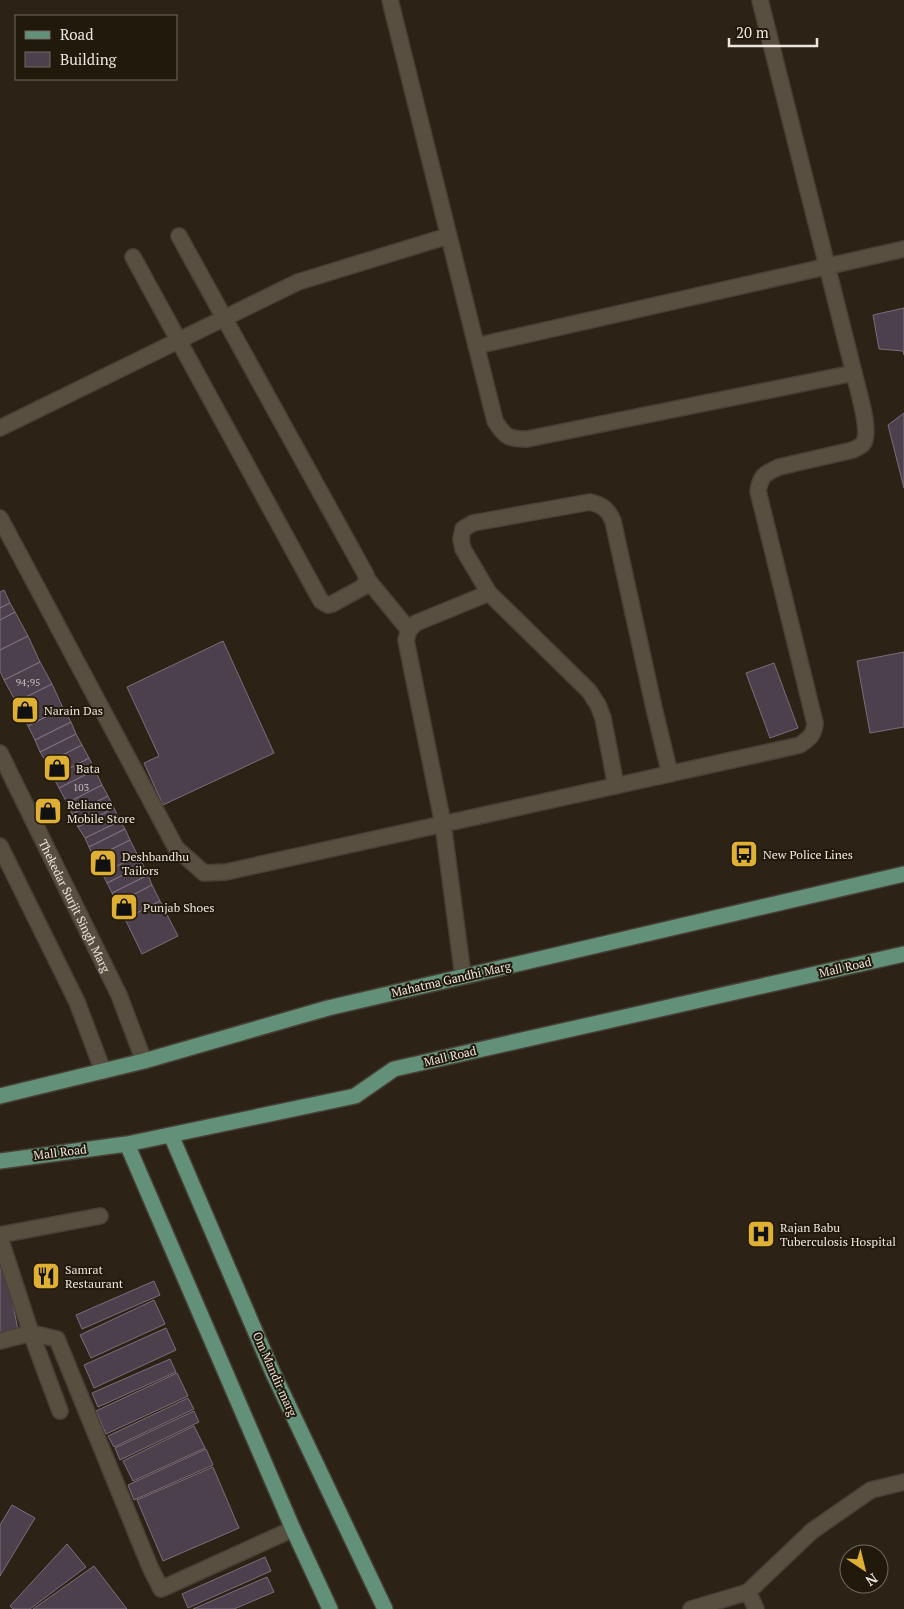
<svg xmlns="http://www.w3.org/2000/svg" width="904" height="1609" viewBox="0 0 904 1609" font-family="'PT Serif',serif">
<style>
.building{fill:#4c404d;stroke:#7b6e7b}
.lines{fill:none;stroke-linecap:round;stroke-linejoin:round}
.minor-casing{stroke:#484037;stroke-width:18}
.major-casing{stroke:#484037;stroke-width:18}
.minor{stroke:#594f41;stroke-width:15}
.major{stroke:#629079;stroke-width:15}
.labels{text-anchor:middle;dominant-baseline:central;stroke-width:4;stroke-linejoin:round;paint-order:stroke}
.number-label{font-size:10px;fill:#c5bcba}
.poi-label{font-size:12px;fill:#ede6de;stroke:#22190d;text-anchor:start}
.street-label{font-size:12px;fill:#ede6de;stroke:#22190d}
</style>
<rect width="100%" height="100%" fill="#2c2316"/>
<path class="building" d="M904 308V355L903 351 879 349 873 315Z
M904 413V488L888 425Z
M4 590 10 603 0 608V592Z
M10 603 15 612 0 620V608Z
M15 612 28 636 0 650V620Z
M28 636 40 662 4 680 0 671V650Z
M223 641 274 753 163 805 144 763 159 756 127 687Z
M904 652V727L870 733 857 661Z
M40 662 52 684 16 702 4 680Z
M774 663 798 728 770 738 746 673Z
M52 684 63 708 28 726 16 702Z
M63 708 71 722 35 740 28 726Z
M71 722 76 734 40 752 35 740Z
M76 734 82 745 47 763 40 752Z
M82 745 89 758 53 777 47 763Z
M89 758 95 770 59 788 53 777Z
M95 770 102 785 67 803 59 788Z
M102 785 108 796 72 814 67 803Z
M108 796 114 808 78 827 72 814Z
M114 808 120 821 85 838 78 827Z
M120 821 125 829 89 847 85 838Z
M125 829 130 840 94 858 89 847Z
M130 840 138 856 102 873 94 858Z
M138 856 143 865 107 883 102 873Z
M143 865 148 875 112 893 107 883Z
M148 875 152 885 117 903 112 893Z
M152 885 160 901 125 919 117 903Z
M160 901 178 936 142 954 125 919Z
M5 1265 18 1330 0 1336V1266Z
M154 1281 160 1295 82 1329 76 1315Z
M154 1300 165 1324 91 1358 80 1335Z
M166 1328 176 1350 94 1388 84 1365Z
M170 1359 176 1372 98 1407 92 1393Z
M177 1373 188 1396 106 1434 96 1411Z
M188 1398 194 1409 114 1447 108 1436Z
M194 1411 199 1422 120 1460 115 1448Z
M194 1426 205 1448 133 1481 123 1461Z
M206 1449 213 1465 134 1500 128 1485Z
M213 1467 239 1528 163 1561 137 1500Z
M12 1505 35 1518 0 1576V1525Z
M67 1544 86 1567 30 1609H13L10 1606Z
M265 1557 271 1571 188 1608 182 1594Z
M94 1566 127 1609H33Z
M267 1577 274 1592 234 1609H193Z"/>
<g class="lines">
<g class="minor-casing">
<g id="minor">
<path d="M390 0 495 421C505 437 508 439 527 439L854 373 760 0"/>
<path d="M133 257 321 601 328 605 332 604 363 587 367 579 366 575 179 236"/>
<path d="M476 346 904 249"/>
<path d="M0 428 298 282 448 236"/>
<path d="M0 518 176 848 204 873 226 872 800 745C810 738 814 735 815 723L758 491C761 475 764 474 779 467L853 450C856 448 861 446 863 444 872 431 857 388 854 373"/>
<path d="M367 579 409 630"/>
<path id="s1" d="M0 753 119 995 144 1061"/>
<path d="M616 786 603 718 598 705 589 691 489 593 463 549 461 539 463 529 473 523 590 502C602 505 608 509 613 521L654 708 670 774"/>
<path d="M0 846 77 1002 103 1071"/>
<path d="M463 976 443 824 406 640 409 630 416 623 489 593"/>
<path d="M0 1235 100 1216"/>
<path d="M0 1238 31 1333 60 1411"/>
<path d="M0 1341 31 1333 57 1339 150 1567 161 1589 293 1529"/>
<path d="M748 1592 812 1531 871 1490 904 1482"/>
<path d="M691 1609 748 1592 756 1609"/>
</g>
</g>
<g class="major-casing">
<path id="major" d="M0 1096 144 1061 328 1008 904 874
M171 1135 273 1373 385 1609
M127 1144 293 1529 330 1609
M0 1161 127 1144 355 1096 394 1069 904 954"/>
</g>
<use href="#minor" class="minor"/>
<use href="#major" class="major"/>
</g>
<defs>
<g id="shop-square" transform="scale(1.4375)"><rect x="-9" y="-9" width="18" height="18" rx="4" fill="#dfb033" stroke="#22190d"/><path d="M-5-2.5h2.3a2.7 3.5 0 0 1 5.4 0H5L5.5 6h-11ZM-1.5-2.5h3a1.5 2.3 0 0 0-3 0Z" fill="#111"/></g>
<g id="bus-square" transform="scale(1.4375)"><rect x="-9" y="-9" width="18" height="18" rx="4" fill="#dfb033" stroke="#22190d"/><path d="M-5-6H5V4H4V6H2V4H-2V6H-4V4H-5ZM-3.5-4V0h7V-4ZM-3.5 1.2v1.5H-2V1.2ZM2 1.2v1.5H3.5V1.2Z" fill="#111"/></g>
<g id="hospital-square" transform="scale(1.4375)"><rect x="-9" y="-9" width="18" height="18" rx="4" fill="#dfb033" stroke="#22190d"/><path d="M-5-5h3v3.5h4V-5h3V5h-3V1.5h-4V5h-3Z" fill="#111"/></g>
<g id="restaurant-square" transform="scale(1.4375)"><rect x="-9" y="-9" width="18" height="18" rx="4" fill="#dfb033" stroke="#22190d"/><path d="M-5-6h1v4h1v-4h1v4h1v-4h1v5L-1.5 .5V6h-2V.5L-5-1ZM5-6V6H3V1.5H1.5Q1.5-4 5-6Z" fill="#111"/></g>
</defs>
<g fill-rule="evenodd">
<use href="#shop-square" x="25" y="710"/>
<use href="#shop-square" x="57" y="768"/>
<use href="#shop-square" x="48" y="811"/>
<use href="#bus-square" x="744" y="854"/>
<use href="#shop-square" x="103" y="863"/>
<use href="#shop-square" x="124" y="907"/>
<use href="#hospital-square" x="761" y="1234"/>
<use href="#restaurant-square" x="46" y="1276"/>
</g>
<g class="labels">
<g class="number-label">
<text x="28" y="682">94;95</text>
<text x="81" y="787">103</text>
</g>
<g class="poi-label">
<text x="44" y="710">Narain Das</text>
<text x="76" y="768">Bata</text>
<text x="67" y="804">Reliance<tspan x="67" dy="14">Mobile Store</tspan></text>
<text x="763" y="854">New Police Lines</text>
<text x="122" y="856">Deshbandhu<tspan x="122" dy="14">Tailors</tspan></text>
<text x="143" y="907">Punjab Shoes</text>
<text x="780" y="1227">Rajan Babu<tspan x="780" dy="14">Tuberculosis Hospital</tspan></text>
<text x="65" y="1269">Samrat<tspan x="65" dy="14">Restaurant</tspan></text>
</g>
<g class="street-label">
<text stroke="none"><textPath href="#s1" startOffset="170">Thekedar Surjit Singh Marg</textPath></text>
<text transform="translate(845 967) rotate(-13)">Mall Road</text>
<text transform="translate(451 979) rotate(-13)">Mahatma Gandhi Marg</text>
<text transform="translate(450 1056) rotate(-13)">Mall Road</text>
<text transform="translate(60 1152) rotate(-7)">Mall Road</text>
<text transform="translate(275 1374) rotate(66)">Om Mandir marg</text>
</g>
</g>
<rect x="15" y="15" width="162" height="65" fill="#22190d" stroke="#736b61"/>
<rect x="25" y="31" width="25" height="8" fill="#629079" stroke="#736b61"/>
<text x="60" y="40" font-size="15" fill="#ede6de">Road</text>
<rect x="25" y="52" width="25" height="15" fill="#4c404d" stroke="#736b61"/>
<text x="60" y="65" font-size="15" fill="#ede6de">Building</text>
<g transform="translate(864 1569) rotate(145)"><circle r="24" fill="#22190d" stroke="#736b61"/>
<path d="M0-4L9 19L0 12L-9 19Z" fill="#dfb033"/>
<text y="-8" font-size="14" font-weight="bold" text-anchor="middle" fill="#ede6de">N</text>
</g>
<path d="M729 38v8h88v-8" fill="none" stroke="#ede6de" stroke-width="2.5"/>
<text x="736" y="38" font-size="15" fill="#ede6de" stroke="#22190d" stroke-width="4" paint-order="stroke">20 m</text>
</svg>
